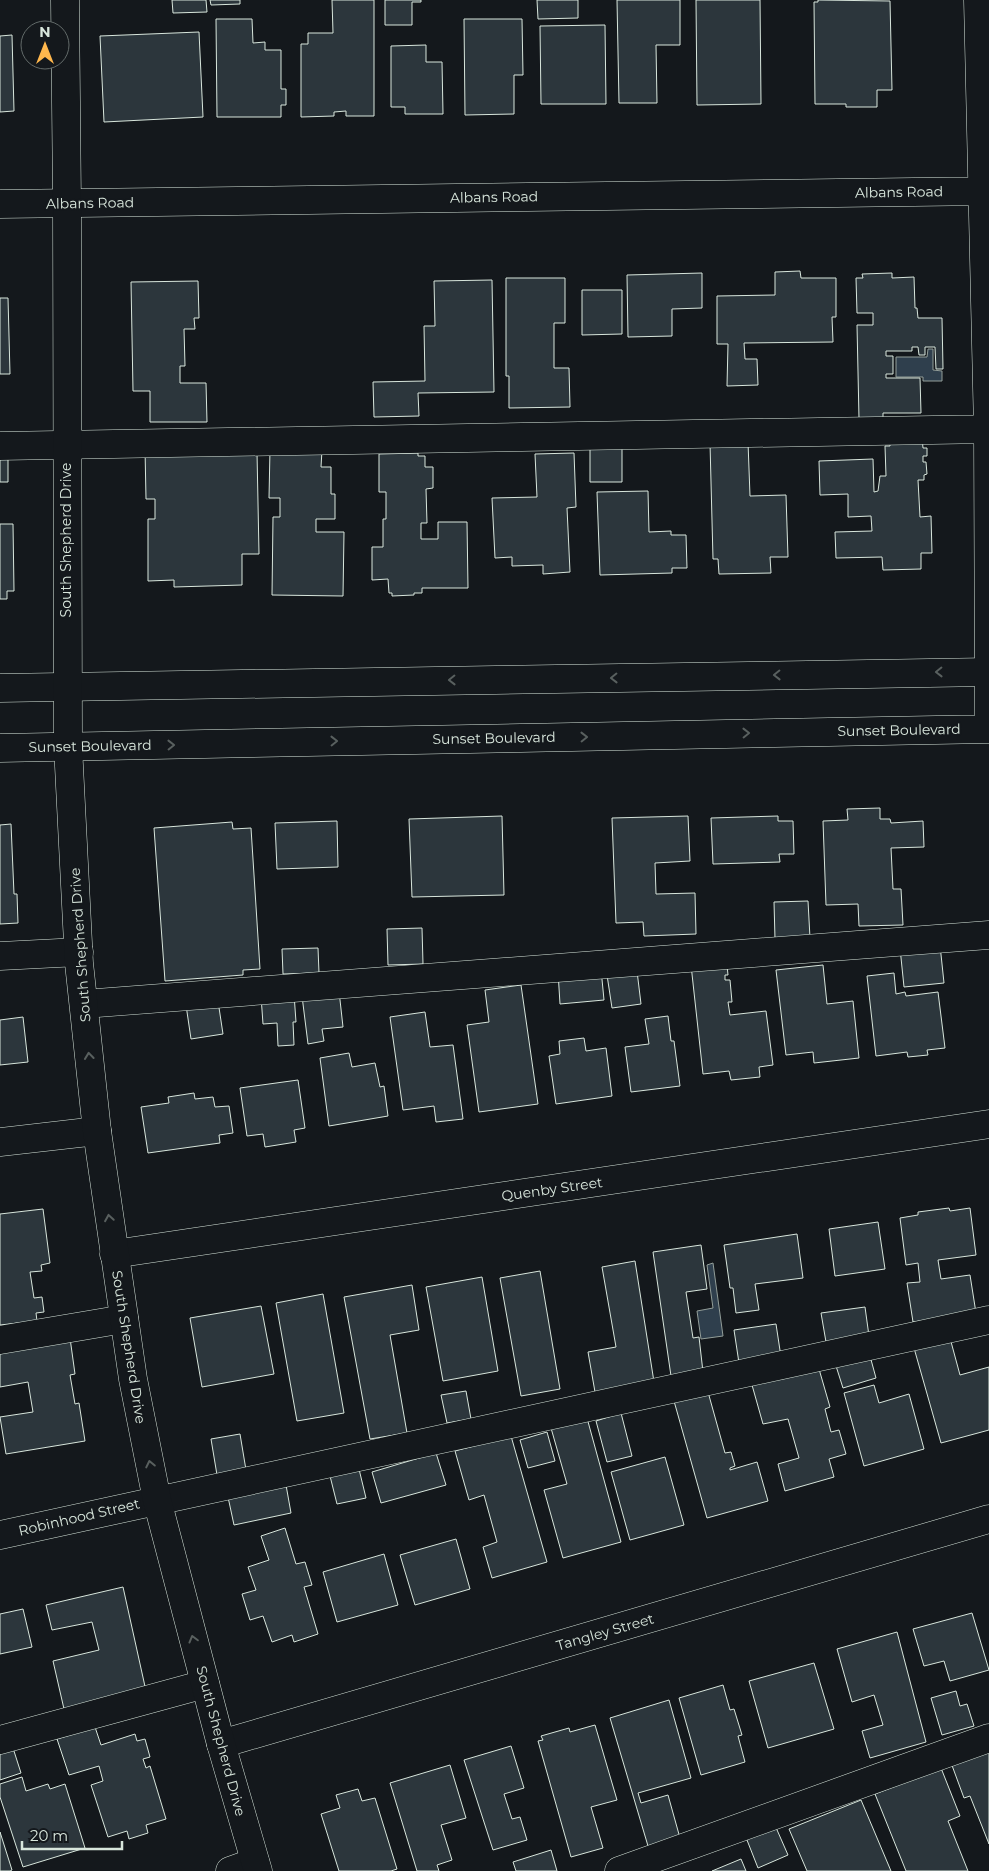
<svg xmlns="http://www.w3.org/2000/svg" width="989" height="1871" viewBox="0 0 989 1871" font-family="Montserrat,sans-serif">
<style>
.water{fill:#2f3f4d;stroke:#939e99}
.building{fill:#2c363c;stroke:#d8e6dc}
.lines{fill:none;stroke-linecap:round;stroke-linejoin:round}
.minor-casing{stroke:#d8e6dc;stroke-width:29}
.major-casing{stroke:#d8e6dc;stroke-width:29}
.minor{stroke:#14181c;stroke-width:28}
.major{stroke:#14181c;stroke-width:28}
.oneway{stroke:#59605f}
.labels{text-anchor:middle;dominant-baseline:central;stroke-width:4;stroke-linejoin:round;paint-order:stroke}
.street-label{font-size:14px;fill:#d8e6dc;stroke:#14181c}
</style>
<rect width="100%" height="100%" fill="#14181c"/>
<path class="water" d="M928 349H933V370L942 371V381H923V377H896V357H927Z
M713 1263 723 1336 701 1339 697 1311 713 1308 707 1265Z"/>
<path class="building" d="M172 0H206L207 12 173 13Z
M210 0H240V4L211 5Z
M332 0H374V116H346V111L334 112V116L301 117V44H308V33H333Z
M385 0H421V2H412V25H385Z
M537 0H578V18L538 19Z
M617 0H680V45H656L657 103H619Z
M696 0H760L761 104 697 105Z
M818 0 890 1 892 90H877V107H846V104H815L814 2H818Z
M216 19H252L253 43 265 42V50H281V89H286V105H281V117H217Z
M464 19H522L523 75H514V114L465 115Z
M605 25 606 104H541L540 26Z
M199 32 203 117 104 122 100 36Z
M12 35 14 111 0 112V36Z
M426 45V62H442L443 114H405V107H391V46Z
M800 271 801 278H836V317H832L833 342 744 343 745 359H757L758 385 727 386 728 344H717V296L775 295V272Z
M702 273V308L672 309V336L628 337 627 275Z
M892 273V278L914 277 915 308H917L918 318H942L943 369H936L935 347H925V355H919L918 347H912V351H886V356H893V374H886V378H920L921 413H883V419H859L857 325H873V313H857L856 278H863L862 274Z
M506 278H565V323H554V368H569L570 407 509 408V376H506Z
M492 280 494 392 418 393 419 416 374 417 373 382 425 381 424 326H435L434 281Z
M198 281 199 318H194L195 329H184L185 366H180V383H206L207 422H150V391H133L131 282Z
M582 290H622V334L582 335Z
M0 298H8L10 374H0Z
M922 438 923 448H927V456H923V462H926L927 474 924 475V480H918L920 517 931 516 932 553H921V569L883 570 882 557 836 558 835 532 872 531 871 516 848 517V494L820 495 819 461 873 459 874 492 878 491 880 476H886L885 446H890V439Z
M590 439H622V482H590Z
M748 442 750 496 786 495 788 557H770L771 573 719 574 718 559H713L710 443Z
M145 448 257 452 259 554H242V585L174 587V580L148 581V519H155V499H146Z
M270 449 322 450 321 467H331V494H335V519H316V532H344L343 596 272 595 273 517H280V498H269Z
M0 452H8V482H0Z
M418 453V456H425V467H433V488L426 489 427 523H421V539H438V522H467L468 588H422V593H414V595L392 596V593H389L388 579 372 580V547H383V519H386V492H379V454Z
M574 453 576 507 567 508 570 572 543 574V565L512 566V557L495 558 492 498 537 497 535 454Z
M648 491 649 532 671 531V535H686L687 568H672V573L600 575 597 492Z
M0 524H13L14 591H7V599H0Z
M880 808V819H890L891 823 923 821 924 847 891 848 893 889H901L903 925 859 926 858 904 826 905 823 821 848 820 847 809Z
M502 816 504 895 412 897 409 819Z
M688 816 690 861 655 863 656 894 695 893 696 934 644 936 643 922 616 923 612 818Z
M778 816V821H793L794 854H779L780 862 713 864 711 818Z
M337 821 338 867 277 869 275 823Z
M232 822 233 829 251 828 260 969 243 970V975L165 981 154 828Z
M11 824 14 894H17L18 923 0 924V825Z
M808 901 810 938 775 939 774 902Z
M422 928 423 964 388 965 387 929Z
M940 945 944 983 904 987 900 948Z
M318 948 319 973 283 974 282 949Z
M691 965H727L728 975H725V980H730L732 1002H728L730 1015 766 1011 773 1065 759 1067 760 1077 731 1080 729 1071 703 1074Z
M823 965 827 1004 853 1001 859 1058 814 1063 813 1052 786 1055 776 970Z
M601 969 604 1000 560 1004 558 972Z
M637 971 641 1004 612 1008 607 975Z
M894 973 896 994 905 992 906 996 938 992 945 1048 927 1050 928 1055 908 1057 907 1052 876 1056 867 976Z
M521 985 538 1104 479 1112 467 1025 489 1022 485 990Z
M339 991 343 1027 322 1029 324 1041 308 1044 302 996Z
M294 994 296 1022H293L294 1045 278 1046 277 1023 263 1024 261 996Z
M218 1001 223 1034 191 1039 186 1005Z
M425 1012 430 1047 453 1045 463 1119 436 1122 434 1106 403 1110 390 1017Z
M668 1016 671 1041H674L680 1086 631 1092 625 1047 649 1044 645 1019Z
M23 1017 28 1062 0 1065V1020Z
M584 1038 586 1051 606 1048 612 1096 556 1104 549 1056 560 1054 559 1041Z
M349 1053 352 1067 375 1063 380 1087 384 1086 388 1116 329 1126 320 1058Z
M298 1080 305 1128 294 1130 296 1142 265 1147 263 1134 247 1136 240 1088Z
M194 1093 195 1099 213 1097 215 1107 229 1106 233 1133 219 1135 220 1143 148 1153 141 1107 169 1103 168 1097Z
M949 1208 950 1211 970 1208 976 1255 938 1260 941 1279 970 1275 976 1313 913 1322 907 1283 920 1282 918 1263 906 1265 900 1218 918 1215V1212Z
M43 1209 50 1263 41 1265 42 1271 30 1272 34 1298 42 1297 44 1312 36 1313 37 1321 0 1325V1214Z
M878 1222 885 1269 835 1276 829 1229Z
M797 1234 803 1278 755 1284 759 1310 736 1313 733 1288H730L724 1245Z
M701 1245 707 1289 686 1292 693 1338 699 1337 703 1372 671 1376 653 1252Z
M635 1261 654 1382 595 1392 588 1352 616 1347 602 1267Z
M540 1271 560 1389 521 1396 500 1278Z
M482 1277 498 1371 443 1381 426 1287Z
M412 1285 419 1330 390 1335 407 1433 370 1439 344 1297Z
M323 1294 344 1413 297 1421 276 1303Z
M261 1306 274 1374 202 1387 190 1318Z
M865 1307 869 1336 826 1342 821 1313Z
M776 1324 781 1357 739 1363 734 1330Z
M70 1338 75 1374 70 1375 75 1404 79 1403 85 1441 6 1454 0 1417 33 1412 28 1382 0 1387V1351Z
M950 1338 960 1375 989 1367V1430L941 1443 914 1348Z
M870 1356 876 1378 843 1388 836 1366Z
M819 1369 830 1407 825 1409 831 1432 839 1430 846 1454 829 1459 834 1477 785 1491 778 1464 799 1458 788 1419 763 1424 752 1385 781 1377 782 1379Z
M874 1385 879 1403 909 1394 924 1449 864 1466 844 1393Z
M466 1391 471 1419 447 1423 441 1395Z
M708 1392 725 1453 731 1452 735 1466 730 1468V1470L757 1462 768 1501 707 1518 674 1401Z
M621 1413 632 1456 607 1462 596 1421Z
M587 1418 621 1542 563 1558 544 1490 567 1484 551 1428Z
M547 1432 555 1461 528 1468 520 1440Z
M240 1434 246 1470 217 1475 211 1439Z
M511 1436 547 1562 492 1578 483 1547 497 1542 484 1495 469 1500 455 1451Z
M436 1453 446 1485 381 1503 372 1472Z
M665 1457 684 1525 630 1540 611 1472Z
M358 1465 366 1498 337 1504 329 1472Z
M286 1485 291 1513 234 1525 228 1497Z
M285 1528 296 1564 305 1562 312 1585 304 1587 318 1634 294 1642 292 1635 272 1642 263 1616 250 1620 242 1594 256 1590 248 1567 269 1560 261 1536Z
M456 1539 470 1589 415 1605 400 1555Z
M384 1554 398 1605 337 1622 323 1572Z
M123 1587 146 1691 64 1709 53 1661 99 1650 92 1622 52 1630 46 1605Z
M23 1609 32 1647 0 1654V1614Z
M972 1613 989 1670 950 1681 944 1661 924 1666 913 1629Z
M897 1632 926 1742 870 1758 862 1731 883 1725 874 1695 852 1702 837 1649Z
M814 1663 834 1729 768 1748 749 1681Z
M723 1685 730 1710 734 1709 742 1735 738 1736 745 1762 701 1775 679 1698Z
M956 1691 960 1706 967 1704 974 1726 942 1735 931 1698Z
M669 1700 691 1778 638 1793 641 1803 668 1795 680 1838 648 1846 610 1718Z
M595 1725 617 1800 591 1807 603 1848 571 1857 538 1741 543 1740 541 1736 569 1728 570 1732Z
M95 1727 101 1745 135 1734 137 1741 145 1739 150 1757 143 1759 146 1768 150 1766 166 1819 146 1825 148 1833 129 1839 127 1831 108 1837 91 1785 103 1781 99 1766 69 1775 57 1739Z
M511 1746 524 1788 504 1794 512 1819 520 1817 527 1840 493 1850 464 1760Z
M989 1747V1844L970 1796 964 1798 950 1760Z
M13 1748 21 1773 0 1780V1753Z
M450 1765 466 1818 441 1825 452 1860 437 1865 439 1871H417L390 1783Z
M941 1768 960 1816 948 1821 968 1871H906L875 1794Z
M22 1777 26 1791 48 1784 50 1789 65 1784 85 1848 23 1867 0 1797V1784Z
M358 1789 362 1801 375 1798 397 1869 391 1871H339L321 1814 340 1808 336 1795Z
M861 1800 891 1871H807L789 1829Z
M774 1823 788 1855 758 1868 745 1835Z
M0 1832 12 1870 10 1871H0Z
M551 1850 557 1871H516L513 1862Z
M741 1859 746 1871H712Z"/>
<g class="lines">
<g class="minor-casing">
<path id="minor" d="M978 0 988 429 989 715
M0 204 989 191
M0 446 989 429
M0 688 989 672
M0 748 989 729
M0 956 79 952
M84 1004 989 935
M0 1142 97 1131
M114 1254 989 1124
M0 1340 124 1319
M0 1535 989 1320
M0 1740 205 1684
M221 1744 989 1519
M230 1871 255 1862
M619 1871 989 1738"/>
</g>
<g class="major-casing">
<path id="major" d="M65 0 67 203 68 746 79 963 97 1131 133 1379 157 1500 221 1744 258 1871"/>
</g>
<use href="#minor" class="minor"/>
<use href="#major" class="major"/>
</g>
<defs><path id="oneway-chevron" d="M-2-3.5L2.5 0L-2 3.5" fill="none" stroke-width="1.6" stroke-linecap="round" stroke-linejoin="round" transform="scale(1.25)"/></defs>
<g class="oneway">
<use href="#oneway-chevron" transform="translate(939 672) rotate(179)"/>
<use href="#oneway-chevron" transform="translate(777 675) rotate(179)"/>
<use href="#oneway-chevron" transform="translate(614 678) rotate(179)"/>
<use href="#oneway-chevron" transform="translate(452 680) rotate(179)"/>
<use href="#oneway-chevron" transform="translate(746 733) rotate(-1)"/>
<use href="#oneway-chevron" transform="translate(584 737) rotate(-1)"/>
<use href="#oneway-chevron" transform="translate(334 741) rotate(-1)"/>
<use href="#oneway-chevron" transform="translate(171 745) rotate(-1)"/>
<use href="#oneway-chevron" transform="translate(89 1056) rotate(-96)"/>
<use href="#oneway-chevron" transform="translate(109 1218) rotate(-99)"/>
<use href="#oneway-chevron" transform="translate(150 1464) rotate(-102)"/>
<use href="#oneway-chevron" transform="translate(193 1639) rotate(-105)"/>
</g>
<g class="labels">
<g class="street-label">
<text transform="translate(899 192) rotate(-1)">Albans Road</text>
<text transform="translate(494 197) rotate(-1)">Albans Road</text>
<text transform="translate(90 203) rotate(-1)">Albans Road</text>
<text transform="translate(66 540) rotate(-90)">South Shepherd Drive</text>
<text transform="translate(899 730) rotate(-1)">Sunset Boulevard</text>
<text transform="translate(494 738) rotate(-1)">Sunset Boulevard</text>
<text transform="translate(90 746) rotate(-1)">Sunset Boulevard</text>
<text transform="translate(80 945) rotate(-94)">South Shepherd Drive</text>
<text transform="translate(552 1189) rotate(-8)">Quenby Street</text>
<text transform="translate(129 1347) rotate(81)">South Shepherd Drive</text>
<text transform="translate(79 1517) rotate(-13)">Robinhood Street</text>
<text transform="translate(605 1632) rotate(-16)">Tangley Street</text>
<text transform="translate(221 1741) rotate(75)">South Shepherd Drive</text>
</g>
</g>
<g transform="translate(45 45)"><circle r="24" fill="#14181c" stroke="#626a69"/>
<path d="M0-4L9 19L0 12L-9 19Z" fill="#ffb74d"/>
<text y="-8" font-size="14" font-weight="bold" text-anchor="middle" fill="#d8e6dc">N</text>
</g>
<path d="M22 1841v8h100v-8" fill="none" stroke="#d8e6dc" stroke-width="2.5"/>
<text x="30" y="1841" font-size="15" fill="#d8e6dc" stroke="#14181c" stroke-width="4" paint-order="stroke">20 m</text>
</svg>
